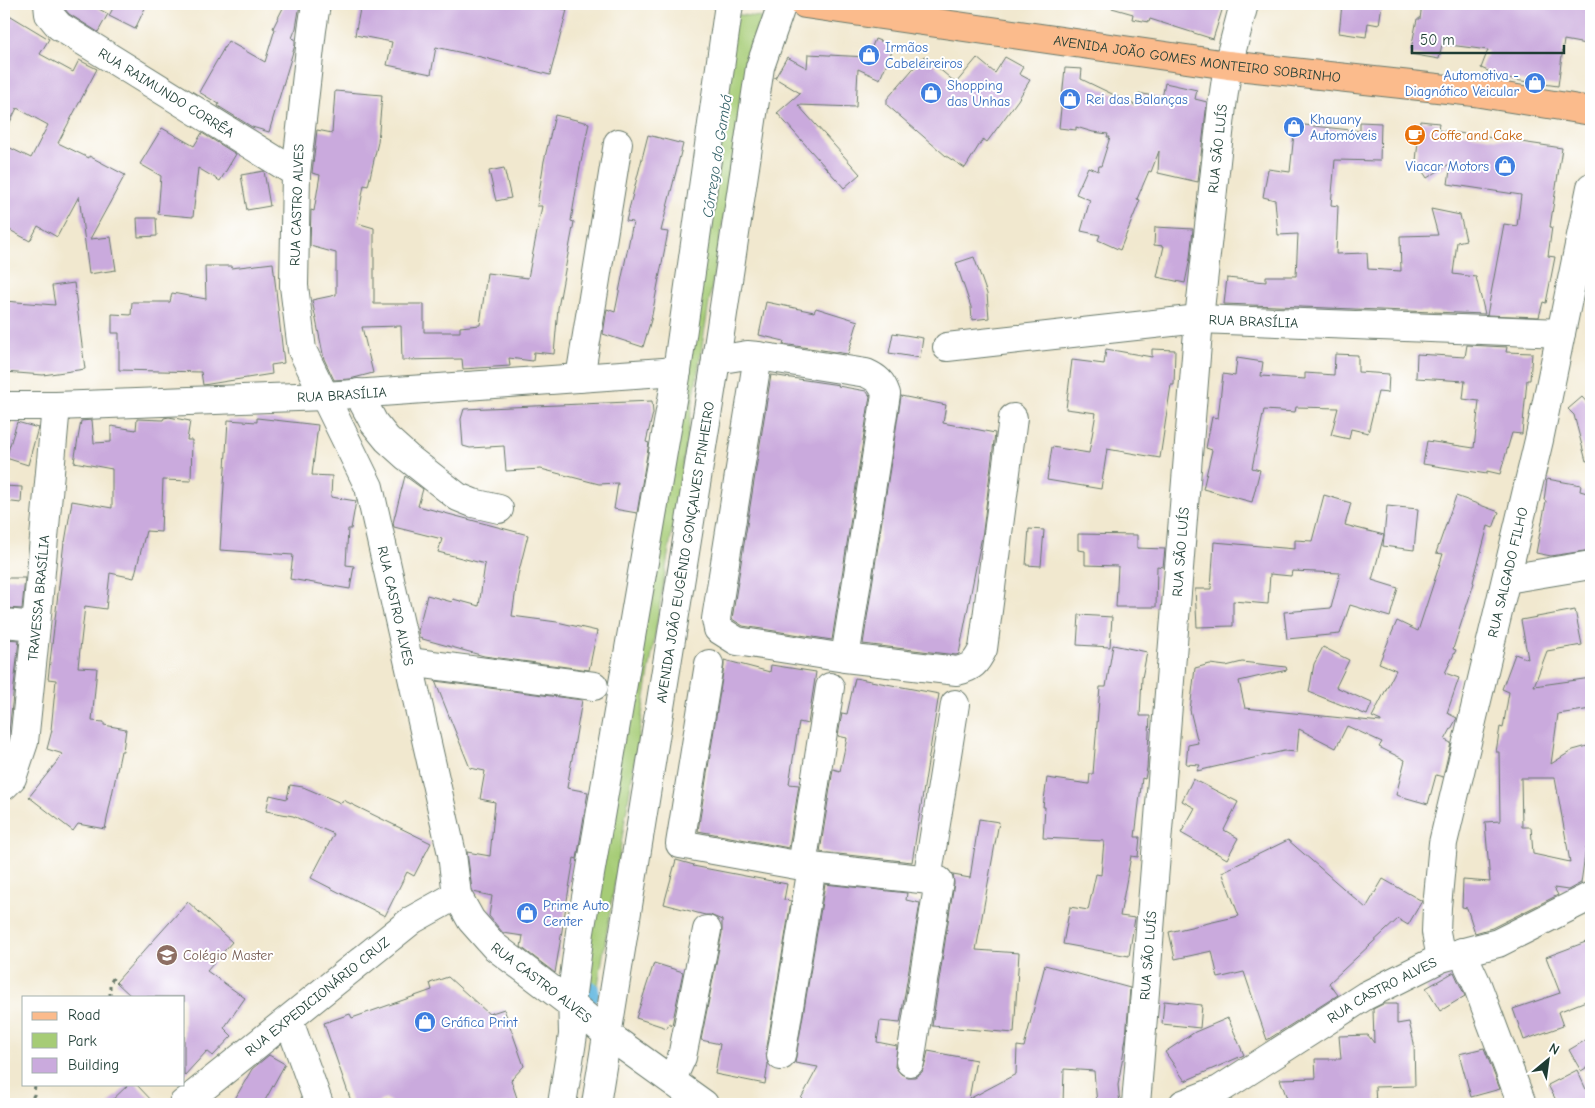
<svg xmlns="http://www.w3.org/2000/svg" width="1595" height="1108" viewBox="0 0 1595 1108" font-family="'Comic Neue',sans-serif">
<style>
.green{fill:#a6cc76;stroke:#628455}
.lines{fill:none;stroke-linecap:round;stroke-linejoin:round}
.canal{stroke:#64b8e0;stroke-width:21}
.building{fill:#caaadd;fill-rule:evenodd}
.minor-casing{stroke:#68796a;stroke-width:30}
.major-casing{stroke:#68796a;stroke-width:30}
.path{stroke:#68796a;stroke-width:3;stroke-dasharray:4 4;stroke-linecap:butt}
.minor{stroke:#fff;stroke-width:28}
.major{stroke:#fbbb8c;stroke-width:28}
.labels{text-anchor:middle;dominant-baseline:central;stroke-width:4;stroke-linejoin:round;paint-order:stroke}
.shop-label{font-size:14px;fill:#366cbe;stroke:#fff;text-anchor:start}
.street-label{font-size:14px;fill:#1f3d34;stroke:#fff}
.food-label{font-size:14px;fill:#c56008;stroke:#fff;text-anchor:start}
.education-label{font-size:14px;fill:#785e54;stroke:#fff;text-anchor:start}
.water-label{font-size:15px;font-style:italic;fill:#346268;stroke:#fff}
</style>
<rect width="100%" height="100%" fill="#fff"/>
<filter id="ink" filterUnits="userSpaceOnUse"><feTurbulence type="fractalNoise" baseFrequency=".02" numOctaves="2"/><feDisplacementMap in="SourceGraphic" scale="10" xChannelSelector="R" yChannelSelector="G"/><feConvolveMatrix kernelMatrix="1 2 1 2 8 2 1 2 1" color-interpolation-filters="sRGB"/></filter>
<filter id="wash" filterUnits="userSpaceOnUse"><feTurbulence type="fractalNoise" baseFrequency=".0096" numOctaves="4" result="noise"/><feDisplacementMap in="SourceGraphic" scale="20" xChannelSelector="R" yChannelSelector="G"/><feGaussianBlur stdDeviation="1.12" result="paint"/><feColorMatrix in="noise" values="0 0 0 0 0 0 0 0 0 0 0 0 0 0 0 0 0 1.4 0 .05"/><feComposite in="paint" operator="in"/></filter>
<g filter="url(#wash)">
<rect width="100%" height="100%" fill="#f1e8cf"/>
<path class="green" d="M733 14 759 17 762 21 735 153 711 291 597 992 579 989Z"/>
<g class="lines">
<path class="canal" d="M589 994V991"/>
</g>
<g id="blocks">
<path class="building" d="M64 4H90L108 14 98 32 69 14 64 8Z
M115 4H147L135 29 109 16Z
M285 4H300L296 28 292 38 295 39V45L269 132 252 127 218 106 219 104 199 92 228 41 265 62 275 29 273 28Z
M361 4H543L567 10 550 75 481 57 436 47 431 74 387 65 392 42 355 35Z
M1112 4H1224L1213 39 1150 19 1149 22 1132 19 1133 14 1112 8Z
M1342 4H1382L1379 25 1368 23 1366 37 1339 33Z
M1422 4H1591V45L1564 40 1558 86 1507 79 1481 68 1488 50 1442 44 1439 59 1410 54 1417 19H1420Z
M11 16 49 39 40 54 73 72 79 60 97 69 58 143 89 158V156L125 175 90 239 111 237 116 270 89 274 79 196 57 237 38 226 30 241 4 227V145L31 158 48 125 17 108 4 134V28Z
M875 39 894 46 880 79 858 69 856 107 798 105 860 174 844 188 777 113 800 93 775 78 787 57 807 68 808 54 868 57Z
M924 56 956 83 977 58 995 73 1005 57 1023 67 1019 74 1030 80 1018 100 987 142 983 139 965 168 946 156 887 105V99Z
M1065 68 1082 69 1081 79 1137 106 1139 93 1162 98 1165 83 1197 90 1195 99 1207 102 1198 182 1158 173 1159 151 1151 172 1149 171 1137 199 1140 200 1120 250 1098 240 1100 235 1081 231 1090 200 1076 194 1088 167 1098 171 1099 166H1101L1110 137H1107L1108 134 1093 132 1076 127V130L1059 128Z
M335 91 382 95 378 142 368 186 364 185 357 223 374 228V304H424V332H460V327L480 325 487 273 528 278 542 206H537L544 161 555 115 589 123 579 172 571 221 574 222 558 308 554 354 534 352 533 361 509 358 510 366 463 369 462 359 402 360 401 326 362 327 373 373 350 379 334 380 324 359 312 300 336 295V253L310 246 311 210 314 211 320 175 312 173 317 130 332 133Z
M1420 121 1439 123 1438 130 1562 148 1550 227H1552L1548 256 1555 257 1546 303 1543 302 1539 317 1487 315 1504 224 1517 226 1521 195 1448 184 1451 163 1427 178 1416 161Z
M1360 122 1381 123 1380 161 1335 160 1331 205 1338 206 1336 254 1367 253 1368 269 1401 271 1400 236 1438 235 1431 209 1460 215 1466 240 1457 242 1453 274 1476 277 1485 314 1224 304 1227 278 1266 282V276H1296L1298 234 1278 235 1275 200 1263 197 1268 169 1290 172 1295 124 1360 131Z
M162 128 194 146 202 133 236 154 220 181 198 168 193 217 158 214 161 176 140 164Z
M648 135 683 144 661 231 668 232 651 320 643 347 603 334 607 309 615 312 633 222 626 221Z
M504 168 511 198 496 201 489 171Z
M264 171 270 206 247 210 241 175Z
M137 218H156L157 236 138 237Z
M1155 227 1193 229 1190 258 1185 283 1157 277 1164 246 1154 245Z
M974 257 987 294 989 318 972 320 971 307 956 263Z
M273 263 284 363 271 365 272 374 203 385 201 372 119 370V333H112V314L131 315 132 302H170L172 293 206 299 205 266H231V268Z
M74 283 85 369 43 375 4 372V301L55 305 52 286Z
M766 302 814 312 816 308 858 321 848 354 783 344 784 341 759 335Z
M893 333 923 338 920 358 889 353Z
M1467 345 1507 347 1506 352 1532 353 1530 380H1527L1522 434 1512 433 1500 474 1487 471V474L1423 464 1427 441 1474 448 1479 401 1463 399 1465 381 1416 378 1417 354 1465 357Z
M1106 349 1152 357V349L1175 350 1174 385H1171L1160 458 1107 449 1101 489 1047 480 1052 447 1089 453 1096 413 1066 409 1072 360 1104 364Z
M1335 354 1358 355V372L1389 374 1388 393 1378 392 1368 433 1351 429 1349 439 1331 435 1338 408 1296 407 1295 412 1264 410 1252 468 1260 470 1252 502 1203 489 1212 450 1206 448 1212 417 1218 418 1223 374 1235 376 1237 358 1263 362 1261 376 1305 379V373L1334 375Z
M771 375 839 385 838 386 866 391 870 396 832 640 743 626 732 619Z
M901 396 946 405 943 423 995 433 983 531 959 654 956 655 863 644Z
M1582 397 1591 407V460L1586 461 1574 415 1568 409Z
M652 401 653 413 646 442 649 443 637 513 614 509 618 483 599 484 541 469 506 471 504 446 470 448 463 446 461 419 464 409Z
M169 417 190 421 187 440H192L191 481 163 480 161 532 146 531 134 578 110 573 106 609 85 606 78 667 97 668 92 721 104 722V725L126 729 123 751H121L105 829 78 824 73 831 29 797 63 754 47 749 52 730H51L56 680 48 679 64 542H65L72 501 112 508V469L74 462 81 421 92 420 94 443 111 442V426L136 430 137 419 163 420 164 418Z
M257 418 318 425 312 475 332 476 331 497 356 501 351 529H348L346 565 354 566 350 589 290 579 293 555 220 550 228 420 257 422Z
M17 422 38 428 28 465 6 458Z
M405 476 423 489 418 506 528 535 518 575 512 616 557 622 597 631 589 670 484 656 419 638 418 631 427 595 452 602 453 599 479 606 485 564 438 552 442 539 394 527 393 523Z
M1547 479 1581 485 1580 491 1591 494V550L1551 556 1536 553 1546 501 1544 500Z
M4 486 22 487 21 503 4 501Z
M1324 495 1351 503 1345 525 1384 535 1372 580 1398 588 1390 617 1350 605 1340 634 1287 639 1284 612 1331 608 1340 573 1292 571 1291 576 1270 574 1268 604 1233 601V626L1197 627 1195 589H1211L1214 542 1295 549V540L1312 541Z
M1456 496 1499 512 1493 528 1488 526 1473 582 1474 583 1453 649 1456 650 1445 673 1459 678 1447 713 1457 718 1445 740 1451 743 1443 777 1436 775 1428 804 1396 795 1405 760 1379 747 1382 742 1347 726 1336 748 1299 729 1297 752 1284 751 1197 771 1200 765 1186 764 1188 745 1198 743 1190 710 1195 668 1210 664 1226 666 1242 662 1286 667 1287 670 1239 681 1245 708 1381 722V721L1372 717 1396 670 1379 663 1397 621 1418 631 1443 554 1436 553Z
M1387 506 1418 509 1414 550 1383 546Z
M1029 529 1044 530 1041 566 1026 565Z
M1078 534 1137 535V548L1165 549 1163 567 1157 566 1156 607H1116L1118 566 1085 565V551L1078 550Z
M4 578H25L22 609 4 608Z
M1575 610 1582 645 1547 651 1534 686 1591 678V709L1558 714 1551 764 1573 750 1591 745V847L1586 848 1581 883 1568 890 1554 888 1558 895 1492 928 1475 933 1467 908 1462 907 1463 880 1490 882 1485 822 1500 821 1499 752H1496L1500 727 1503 728 1509 692 1502 689 1515 654 1528 659 1521 620ZM1521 778H1555L1570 862 1533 854 1531 827H1522Z
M1079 615 1112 617 1110 647 1077 645Z
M4 639 19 640 8 741H4Z
M1113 645 1147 652 1142 678 1140 716H1150L1147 768 1145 779 1142 778 1135 837H1140L1138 857 1131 856 1120 916 1135 918 1129 956 1063 944 1070 907 1088 910 1096 874 1101 875 1104 841 1043 838 1045 807H1043L1047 778 1089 784 1090 774H1093L1100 687H1106Z
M1323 647 1349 660 1336 687 1372 703 1367 715 1309 692 1314 664Z
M724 660 770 672 771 665 816 672 808 724 799 722 789 784 799 785 789 848 698 831 724 666Z
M855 678 939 694 912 862 820 852 833 769 840 771 847 738 838 736 842 713 847 714Z
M435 681 582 700 567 788 588 792 577 859 574 858 555 973 521 947 523 936 503 933 489 916 492 896 473 892 472 890 467 852 490 856 495 802 480 799 485 771 470 768Z
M1193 779 1238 802 1224 830 1238 838 1227 859 1181 833 1195 808 1182 801Z
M290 785 303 787 341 803 343 800 431 843 414 876 407 872 385 916 311 878 334 834 293 816 266 811 270 795 287 799Z
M979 819 999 822 976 950 1019 953 1014 1033 932 1026 954 883 953 875 970 878Z
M1288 840 1366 908 1383 879 1422 901 1408 925 1398 919 1329 983 1338 995 1267 1040 1244 972 1218 978 1212 951 1175 959 1169 932 1239 916 1222 872Z
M676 860 694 865 693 866 787 884 784 900 791 901 766 1053 768 1064 765 1084 715 1074 720 1044 701 1040 722 933V920L710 915H705L664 904Z
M825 884 907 893 906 900 920 903 900 1023 880 1021 877 1042 897 1046 895 1067 901 1074 907 1077H915L922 1072 925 1064 928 1051 976 1060 969 1099 1016 1074 1017 1046 1024 1047 1045 965 1130 988 1126 1038 1118 1085 1120 1104H1097L1094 1071 1064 1069 1063 1104H798L818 1067 795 1063Z
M188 902 232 942 207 971 245 998 224 1028 232 1036 213 1056 207 1051 184 1076V997H132L116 982Z
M1591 940V999L1558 1012 1563 1026 1524 1040 1513 1009 1560 993 1546 957Z
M654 963 683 972 672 1025 669 1023 667 1028 636 1018Z
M1454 972 1465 996 1440 1011 1426 988Z
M448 977 489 1014 504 1009 524 1066 511 1080 519 1104H393L387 1099 370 1104H352L324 1023 350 1014 352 1018 432 990 430 983Z
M1164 1001 1202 1005 1200 1028 1162 1024Z
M1383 1004H1397V1024L1409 1022 1414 1043 1415 1086 1375 1087 1376 1104H1289L1280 1079 1316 1078 1315 1059H1341L1339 1036 1368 1035 1374 1043 1373 1009Z
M1228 1018 1244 1055 1185 1081 1165 1052 1195 1032Z
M1591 1037V1065L1581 1071 1569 1050Z
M1484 1048 1500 1089 1471 1097 1459 1054Z
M269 1055 285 1064 263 1104H232L252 1069Z
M1577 1070 1591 1100 1583 1104H1558L1548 1085Z
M129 1084H136L155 1104H108Z"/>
</g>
</g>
<g filter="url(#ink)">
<use href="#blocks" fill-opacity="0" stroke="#68796a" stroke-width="1"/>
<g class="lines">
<g class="minor-casing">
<g id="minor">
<path id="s1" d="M48 4 49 14 59 26 296 173"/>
<path id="s2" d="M316 4 312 30 296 173 294 286 302 350 369 487 452 854 457 895 471 920 494 946 572 1005 608 1035 704 1104"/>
<path id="s3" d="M947 347 1199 319 1561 333"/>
<path d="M758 356 716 619 718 629 737 641 845 658 957 671C973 667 976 663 983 649L1013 418"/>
<path d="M716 360 747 355 758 356 866 373C877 378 882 382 886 394L845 658"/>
<path d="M580 378 618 143"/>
<path d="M358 393 374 423 387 439 407 457 458 497 473 503 499 509"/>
<path id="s4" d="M4 406H56L325 396 677 371"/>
<path d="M1507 579 1591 565"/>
<path d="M4 623 36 626"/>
<path d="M409 662 594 686"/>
<path d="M709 664 680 844 802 866 939 881 910 1062"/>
<path id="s5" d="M4 786 12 778 24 742 36 626 56 406"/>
<path d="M802 866 830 687"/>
<path d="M927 880 955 704"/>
<path d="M1462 952 1476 982 1522 1104"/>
<path id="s6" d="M1441 958 1436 932 1437 907 1443 843 1539 440 1591 187"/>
<path d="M289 1021 319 1104"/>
<path d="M781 1056 812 867"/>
<path d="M672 1079 682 1057 707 930"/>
<path id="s7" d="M183 1104 412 920 457 895"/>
<path d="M562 1104 573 1035 572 993 580 932 677 371 729 4"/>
<path id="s8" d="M596 1104 716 360 760 67 782 4"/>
<path id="s9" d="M1136 1104 1199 319 1222 106 1228 65 1244 4"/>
<path id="s10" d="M1183 1104 1219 1090 1365 996 1441 958 1498 943 1591 896"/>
</g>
</g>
<g class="major-casing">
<g id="major">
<path id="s11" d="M805 4 1228 65 1474 92 1591 111"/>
</g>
</g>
<path class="path" d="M110 997V983L114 977
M28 1104 34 1095 35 1084"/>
<use href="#minor" class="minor"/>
<use href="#major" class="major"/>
</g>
</g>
<defs>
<g id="shop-disc" transform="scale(1.125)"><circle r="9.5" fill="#3f7fe0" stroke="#fff"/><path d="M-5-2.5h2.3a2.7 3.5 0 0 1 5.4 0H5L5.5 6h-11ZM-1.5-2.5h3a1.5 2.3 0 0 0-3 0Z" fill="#fff"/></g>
<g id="cafe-disc" transform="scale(1.125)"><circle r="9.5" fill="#e8710a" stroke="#fff"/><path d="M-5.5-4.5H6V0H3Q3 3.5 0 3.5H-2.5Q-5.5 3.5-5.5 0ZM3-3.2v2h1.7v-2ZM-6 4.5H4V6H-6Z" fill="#fff"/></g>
<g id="school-disc" transform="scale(1.125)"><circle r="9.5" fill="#8d6e63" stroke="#fff"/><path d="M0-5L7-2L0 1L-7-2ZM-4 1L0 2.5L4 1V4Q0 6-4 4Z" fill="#fff"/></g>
</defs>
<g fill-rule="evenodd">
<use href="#shop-disc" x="869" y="55"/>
<use href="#shop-disc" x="1535" y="83"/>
<use href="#shop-disc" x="931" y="93"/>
<use href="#shop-disc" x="1070" y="99"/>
<use href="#shop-disc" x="1294" y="127"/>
<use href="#cafe-disc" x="1415" y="135"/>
<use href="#shop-disc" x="1505" y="166"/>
<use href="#shop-disc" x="527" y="913"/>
<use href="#school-disc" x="167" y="955"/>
<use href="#shop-disc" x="425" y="1022"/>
</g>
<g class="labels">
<g class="shop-label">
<text x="885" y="47">Irmãos<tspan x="885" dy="16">Cabeleireiros</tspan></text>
<text x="1519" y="75" text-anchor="end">Automotiva -<tspan x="1519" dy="16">Diagnótico Veicular</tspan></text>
<text x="947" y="85">Shopping<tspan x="947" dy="16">das Unhas</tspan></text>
<text x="1086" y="99">Rei das Balanças</text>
<text x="1310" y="119">Khauany<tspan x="1310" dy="16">Automóveis</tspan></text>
<text x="1489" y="166" text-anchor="end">Viacar Motors</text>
<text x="543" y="905">Prime Auto<tspan x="543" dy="16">Center</tspan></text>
<text x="441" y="1022">Gráfica Print</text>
</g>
<g class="street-label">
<text stroke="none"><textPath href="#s11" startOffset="396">AVENIDA JOÃO GOMES MONTEIRO SOBRINHO</textPath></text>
<text stroke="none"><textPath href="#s1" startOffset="152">RUA RAIMUNDO CORRÊA</textPath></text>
<text stroke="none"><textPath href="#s9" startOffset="959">RUA SÃO LUÍS</textPath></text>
<text transform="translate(297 205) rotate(-88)">RUA CASTRO ALVES</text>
<text stroke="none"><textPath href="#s3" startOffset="308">RUA BRASÍLIA</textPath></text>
<text stroke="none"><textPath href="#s4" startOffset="338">RUA BRASÍLIA</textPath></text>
<text stroke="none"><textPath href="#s8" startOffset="559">AVENIDA JOÃO EUGÊNIO GONÇALVES PINHEIRO</textPath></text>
<text stroke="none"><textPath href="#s9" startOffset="554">RUA SÃO LUÍS</textPath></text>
<text stroke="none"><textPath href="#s6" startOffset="394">RUA SALGADO FILHO</textPath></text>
<text stroke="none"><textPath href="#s5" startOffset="194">TRAVESSA BRASÍLIA</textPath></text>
<text stroke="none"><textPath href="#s2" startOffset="622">RUA CASTRO ALVES</textPath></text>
<text stroke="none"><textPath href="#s9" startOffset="149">RUA SÃO LUÍS</textPath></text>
<text stroke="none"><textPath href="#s2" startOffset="1041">RUA CASTRO ALVES</textPath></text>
<text stroke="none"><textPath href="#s10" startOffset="230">RUA CASTRO ALVES</textPath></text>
<text stroke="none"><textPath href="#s7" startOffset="172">RUA EXPEDICIONÁRIO CRUZ</textPath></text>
</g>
<g class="food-label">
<text x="1431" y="135">Coffe and Cake</text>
</g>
<g class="education-label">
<text x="183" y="955">Colégio Master</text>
</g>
<g class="water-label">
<text transform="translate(717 156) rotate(-81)">Córrego do Gambá</text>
</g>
</g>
<rect width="1595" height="1108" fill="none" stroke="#fff" stroke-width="20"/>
<rect x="22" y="996" width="162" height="90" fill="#ffffff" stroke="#a5b1ae"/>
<rect x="32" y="1012" width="25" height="8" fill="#fbbb8c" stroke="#a5b1ae"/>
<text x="68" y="1020" font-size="15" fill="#1f3d34">Road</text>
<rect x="32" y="1033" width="25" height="15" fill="#a6cc76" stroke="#a5b1ae"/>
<text x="68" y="1046" font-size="15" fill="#1f3d34">Park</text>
<rect x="32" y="1058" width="25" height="15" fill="#caaadd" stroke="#a5b1ae"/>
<text x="68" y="1070" font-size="15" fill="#1f3d34">Building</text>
<g transform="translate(1548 1060) rotate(29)" stroke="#ffffff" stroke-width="4" paint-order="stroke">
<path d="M0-4L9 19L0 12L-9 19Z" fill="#1f3d34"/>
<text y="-8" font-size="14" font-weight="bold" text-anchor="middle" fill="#1f3d34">N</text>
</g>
<path d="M1412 45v8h152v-8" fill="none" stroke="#1f3d34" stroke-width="2.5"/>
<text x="1420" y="45" font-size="15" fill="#1f3d34" stroke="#ffffff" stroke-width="4" paint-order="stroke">50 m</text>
</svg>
